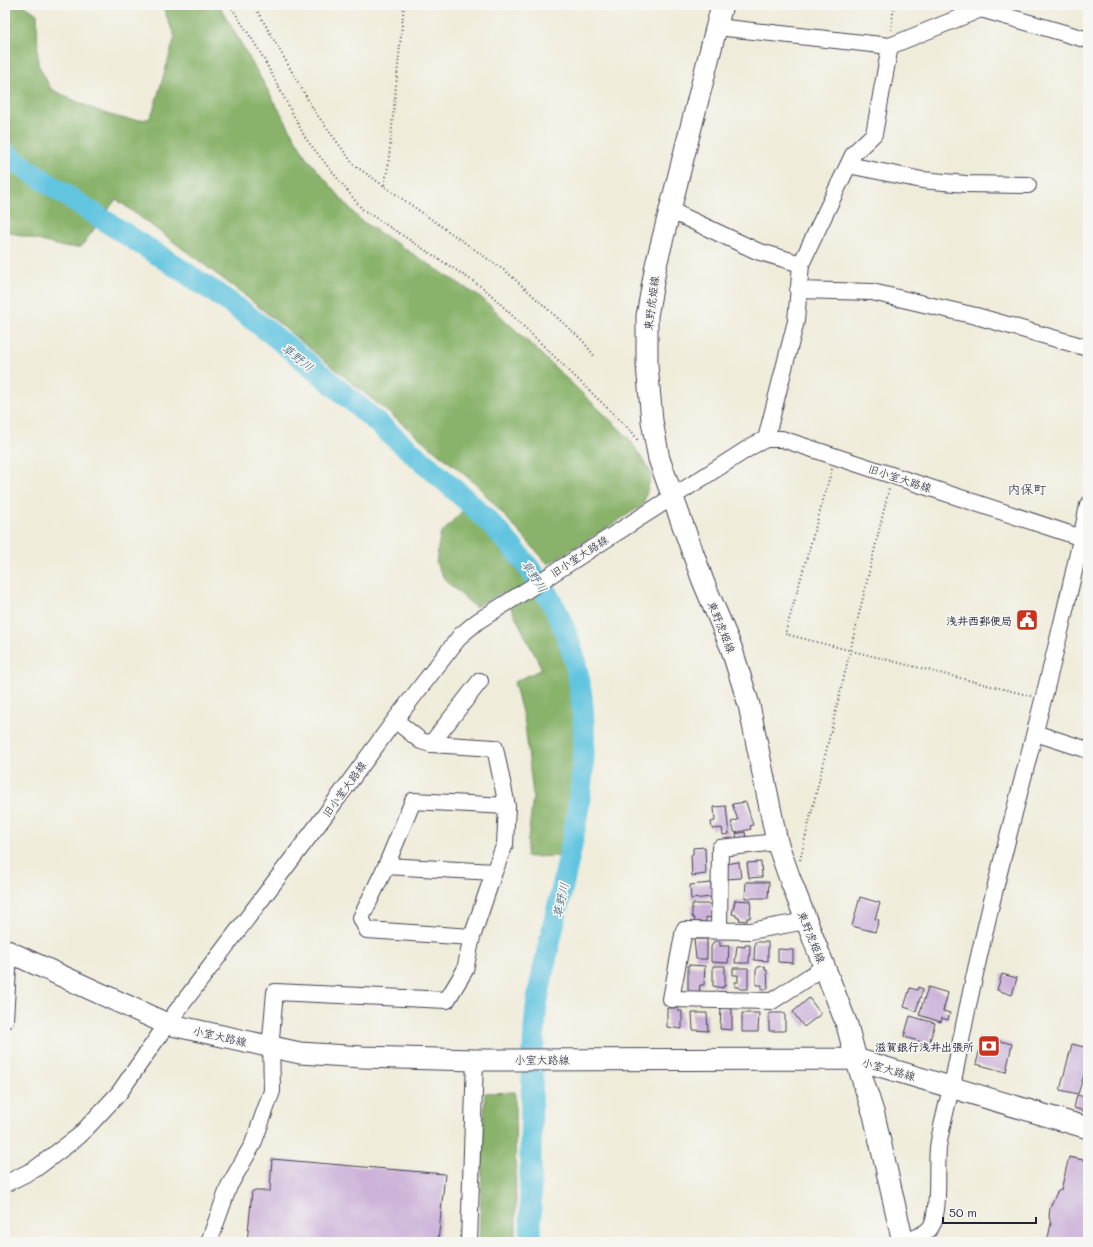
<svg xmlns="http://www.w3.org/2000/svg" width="1093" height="1247" viewBox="0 0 1093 1247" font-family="Mali,'Klee One',sans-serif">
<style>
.forest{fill:#89b36a;stroke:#566a52}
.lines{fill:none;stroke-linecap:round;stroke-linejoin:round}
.river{stroke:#62c5e0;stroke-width:22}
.building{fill:#ccb2d9}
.minor-casing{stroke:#414053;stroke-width:18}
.major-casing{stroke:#414053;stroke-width:23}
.path{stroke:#414053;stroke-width:2;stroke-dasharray:1 3;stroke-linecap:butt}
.minor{stroke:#fff;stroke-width:16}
.major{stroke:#fff;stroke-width:21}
.labels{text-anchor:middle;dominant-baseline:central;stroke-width:3.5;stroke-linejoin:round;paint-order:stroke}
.street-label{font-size:11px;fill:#22223b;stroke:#f6f6f2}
.poi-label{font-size:11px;font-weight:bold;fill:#22223b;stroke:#f6f6f2;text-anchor:end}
.water-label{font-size:12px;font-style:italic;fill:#385b75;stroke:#f6f6f2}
.quarter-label{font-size:13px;fill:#22223b;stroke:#f6f6f2}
</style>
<rect width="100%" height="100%" fill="#f6f6f2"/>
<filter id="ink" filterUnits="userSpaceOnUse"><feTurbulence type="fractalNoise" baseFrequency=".025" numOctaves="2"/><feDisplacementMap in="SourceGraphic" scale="8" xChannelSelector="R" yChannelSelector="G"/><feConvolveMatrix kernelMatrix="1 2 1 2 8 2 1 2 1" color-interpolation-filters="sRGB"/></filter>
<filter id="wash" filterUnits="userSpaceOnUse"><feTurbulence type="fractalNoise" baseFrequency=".012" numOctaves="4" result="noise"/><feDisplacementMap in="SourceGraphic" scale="16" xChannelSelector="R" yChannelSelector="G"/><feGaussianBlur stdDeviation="0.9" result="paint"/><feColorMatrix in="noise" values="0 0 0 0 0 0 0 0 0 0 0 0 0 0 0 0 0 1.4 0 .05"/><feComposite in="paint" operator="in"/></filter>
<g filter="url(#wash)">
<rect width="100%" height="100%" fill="#f0ecda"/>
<path class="forest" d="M5 5H24L37 14 38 64 51 89C77 101 122 127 150 118L154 108 175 37 162 5H219L306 157 360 220 483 299 628 437 652 474 643 505 548 564 476 484 238 290 116 199 81 247H63L5 231Z
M466 507 545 605 574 679 577 754 566 856 526 857 533 796 525 724 514 682 542 669 503 592 475 607 445 580 436 563 440 535Z
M515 1092 516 1242H479L485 1093Z"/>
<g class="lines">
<path class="river" d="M5 153C78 207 158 252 233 305 292 347 347 397 402 444 455 489 512 536 548 596 575 640 584 689 584 740 583 827 554 911 538 996 533 1027 533 1060 532 1091 530 1142 530 1192 531 1242"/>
</g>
<g id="blocks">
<path class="building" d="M746 802 753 825 750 826 751 829 735 833 731 822 738 820 732 804Z
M726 806 729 834 723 835 722 828 712 829 711 822 715 821 714 807Z
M745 832 746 839 737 841 736 834Z
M705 847 706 874 692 876 691 855 693 854V848Z
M739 862 741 878 726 879 725 864Z
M761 862 762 877 749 878 747 863Z
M746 882H769L768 898H745Z
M711 883 712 897 691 899 690 885Z
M860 897 880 903 875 919 879 920 875 932 852 926Z
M735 900 751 901 750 918H747V921L739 920 740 918 736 917V915L732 914Z
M692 904H712V918L706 917V922H695L694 918 692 917Z
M694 939H707V959H696Z
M714 941H720V946H729L728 963 711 962V947Z
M755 942H768V961L754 960Z
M745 945H750L749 963H735L737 946 745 947Z
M778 949 793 950V963L778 962Z
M688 965 705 966 704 985H700L699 994 688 993Z
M713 966H725V986H723V988L713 986Z
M765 966V970H767L768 989H762V985H756V970L758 967Z
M733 968H748V989H740L739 987H735V982H738V975H733Z
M1002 974 1017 978 1012 995 997 990Z
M918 987 923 989 916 1011 904 1007 910 988 917 990Z
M928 987 948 993 943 1011 950 1013 948 1020 942 1018 941 1022 919 1015Z
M809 998 821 1014 804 1027 793 1012Z
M667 1008H678V1011H682V1029L667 1027Z
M721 1008 732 1009V1030L720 1029Z
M692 1013H707L708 1031 693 1030Z
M742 1013H759L758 1032H742Z
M769 1013H785V1031H769Z
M910 1016 935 1023 929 1044 904 1037Z
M983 1037 1012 1044 1006 1072 976 1064Z
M1072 1044 1088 1048V1062L1078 1094 1060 1090Z
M1077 1095 1088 1098V1112L1074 1108Z
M1069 1157 1088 1161V1242H1047L1051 1224 1049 1217 1050 1208 1057 1192 1061 1190Z
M272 1159 445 1174 438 1242H247L252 1191H270Z"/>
</g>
</g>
<g filter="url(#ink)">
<use href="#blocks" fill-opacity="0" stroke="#414053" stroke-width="1"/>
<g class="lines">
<g class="minor-casing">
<path id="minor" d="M717 27 890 46 981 9 1088 40
M848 165 922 180 966 184 1028 185
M668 213 680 215 757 251 801 264
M798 290 872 292 976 316 1088 348
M766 439 796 321 801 264 854 153 874 134 890 46
M1035 733 1088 750
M431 744 480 681
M386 866 494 872
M806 921 750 931 684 930 671 999 772 1001 824 967
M719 930 720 848 777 842
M472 937 367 930 361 918 386 866 413 801 507 806
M5 1020 9 952
M5 1184 35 1169 79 1136 119 1093 167 1024 320 822 395 720 461 635 478 621 527 590 752 446 766 439H782L1088 540
M209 1242 229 1186 253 1144 272 1091 271 1038 275 992 447 1000 465 970 472 937 494 872 505 844 507 806 495 748 431 744 421 741 395 720
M469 1242 475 1060
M907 1242C916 1237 928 1234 932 1225 940 1209 936 1168 938 1148 942 1119 952 1090 957 1061 992 874 1051 692 1088 505"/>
</g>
<g class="major-casing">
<path id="major" d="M722 5 656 265 647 316V365L652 421 659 459 703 581 731 647 749 705 777 842 790 879 847 1025 856 1059 874 1115 903 1242
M5 950 167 1024 300 1053 362 1057 475 1060 856 1059 1088 1128"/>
</g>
<path class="path" d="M230 5 259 50 306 139 362 209 485 289 633 433 638 441
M254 5 315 112 354 165 384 186
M404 5 388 167 384 186 508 273 583 341 595 357
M891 30 894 5
M832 469 785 634 1031 696
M800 860 889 489"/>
<use href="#minor" class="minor"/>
<use href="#major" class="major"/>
</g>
</g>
<defs>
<g id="civic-square" transform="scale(1.15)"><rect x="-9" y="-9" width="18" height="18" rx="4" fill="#c8321e" stroke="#f6f6f2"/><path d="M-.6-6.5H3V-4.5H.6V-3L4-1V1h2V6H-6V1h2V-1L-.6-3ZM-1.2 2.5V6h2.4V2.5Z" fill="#fff"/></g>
<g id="bank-square" transform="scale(1.15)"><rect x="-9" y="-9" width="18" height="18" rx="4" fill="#c8321e" stroke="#f6f6f2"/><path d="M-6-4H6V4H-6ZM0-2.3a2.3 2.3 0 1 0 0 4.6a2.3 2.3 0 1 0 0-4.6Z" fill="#fff"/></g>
</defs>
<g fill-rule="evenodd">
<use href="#civic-square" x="1027" y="620"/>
<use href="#bank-square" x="989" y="1046"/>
</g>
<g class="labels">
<g class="street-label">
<text transform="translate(651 303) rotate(-83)">東野虎姫線</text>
<text transform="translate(900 478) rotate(18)">旧小室大路線</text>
<text transform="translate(579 556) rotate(-33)">旧小室大路線</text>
<text transform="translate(722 627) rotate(68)">東野虎姫線</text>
<text transform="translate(344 789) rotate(-54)">旧小室大路線</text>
<text transform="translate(812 937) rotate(68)">東野虎姫線</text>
<text transform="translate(220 1036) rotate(13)">小室大路線</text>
<text x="542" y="1059">小室大路線</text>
<text transform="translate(889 1069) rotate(16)">小室大路線</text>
</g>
<g class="poi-label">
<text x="1012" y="620">浅井西郵便局</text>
<text x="974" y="1046">滋賀銀行浅井出張所</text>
</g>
<g class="water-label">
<text transform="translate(298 357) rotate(38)">草野川</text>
<text transform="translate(535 576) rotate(56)">草野川</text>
<text transform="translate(560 900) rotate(-78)">草野川</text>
</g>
<g class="quarter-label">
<text x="1027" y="488">内保町</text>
</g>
</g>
<rect width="1093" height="1247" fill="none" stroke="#f6f6f2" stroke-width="20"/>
<path d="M943 1217v6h93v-6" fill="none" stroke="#22223b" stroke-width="2"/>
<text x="949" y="1217" font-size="12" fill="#22223b" stroke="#f6f6f2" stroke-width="3" paint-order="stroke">50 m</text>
</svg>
